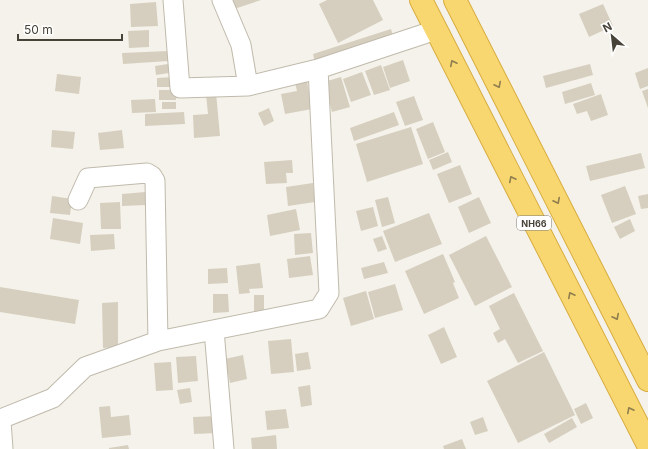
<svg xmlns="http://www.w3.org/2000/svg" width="648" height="449" viewBox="0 0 648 449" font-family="Inter,sans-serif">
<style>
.building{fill:#d6cfbf}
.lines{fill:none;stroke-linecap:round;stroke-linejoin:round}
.minor-casing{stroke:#c0baac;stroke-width:21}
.highway-casing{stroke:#d8ad40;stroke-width:24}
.minor{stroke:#fff;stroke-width:19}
.highway{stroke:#f9d770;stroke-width:22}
.oneway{stroke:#8f7e4e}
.labels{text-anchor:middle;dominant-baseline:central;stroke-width:3;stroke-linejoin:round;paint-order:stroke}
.shield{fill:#fff;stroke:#7f7b74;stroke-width:1}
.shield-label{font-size:9px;font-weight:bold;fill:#484338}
</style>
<rect width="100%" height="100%" fill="#f4f2ea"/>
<path class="building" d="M231 0H261L234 9Z
M327 0H373L383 20 338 43 319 4Z
M156 2 158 26 131 27 130 4Z
M603 4 613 26 589 37 579 14Z
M391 29 395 42 316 67 313 54Z
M149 30V47L129 48 128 31Z
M168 51 169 61 123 64 122 53Z
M403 60 410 81 390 88 383 67Z
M168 64 169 73 156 75 155 66Z
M590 64 593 75 546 88 543 76Z
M381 65 390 90 374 95 365 71Z
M648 68V86L640 89 635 73Z
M362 72 371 95 351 102 343 79Z
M57 74 81 77 79 94 55 91Z
M173 77V87H157V78Z
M341 77 350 107 332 112 324 82Z
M307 81 312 109 285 114 281 94 297 91 295 83Z
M591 83 595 95 565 104 562 92Z
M648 89V108L642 91Z
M159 90H177L176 100H159Z
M216 93 220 136 194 138 193 115 208 114 206 94Z
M601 94 608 115 591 121 587 111 577 114 573 104Z
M414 96 423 120 405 126 396 102Z
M155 99 156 112 132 113 131 100Z
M162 102H176V109H162Z
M269 108 274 121 264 126 258 113Z
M184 112 185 124 145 126V114Z
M394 112 399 125 354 141 350 128Z
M433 122 445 152 428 159 416 129Z
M411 127 423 164 367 182 356 144Z
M52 130 75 132 73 149 51 147Z
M122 130 124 148 100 150 98 133Z
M448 152 452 162 433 170 429 160Z
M641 153 645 168 590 181 586 166Z
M292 160 293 173H286L287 183 266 184 264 162Z
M460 165 472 194 449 203 437 174Z
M313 183 315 202 288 206 286 187Z
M625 186 636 214 612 223 601 195Z
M145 192 146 205 122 206V194Z
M648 194V208L641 209 638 196Z
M52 196 72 199 70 215 50 213Z
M388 197 395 223 382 227 375 200Z
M479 197 491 223 469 233 458 207Z
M120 202 121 229H101L100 203Z
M373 207 378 226 361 231 356 211Z
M296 209 300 230 270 236 267 215Z
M429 213 442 244 395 262 383 231Z
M53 218 83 223 80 244 50 239Z
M630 219 635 231 620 239 614 227Z
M311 233 313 253 295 255 294 234Z
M114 234 115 249 91 251 90 235Z
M382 236 387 249 378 252 373 239Z
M486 236 512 287 475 306 449 255Z
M443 254 455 282 453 283 459 298 424 314 405 271Z
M310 256 313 275 289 278 287 259Z
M384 262 388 273 364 279 361 268Z
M260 263 263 288 249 289 250 293 239 294 236 266Z
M227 268 228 283 208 284V269Z
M395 284 403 310 375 318 368 292Z
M0 287 79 300 75 324 0 312Z
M366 291 374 319 351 326 343 298Z
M514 293 543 351 518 363 505 339 498 343 493 333 500 329 489 306Z
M213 294H228L229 312 213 313Z
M254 295H264V312L254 311Z
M118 302V347L103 348 102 303Z
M444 327 457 357 441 364 428 335Z
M291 339 294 372 271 374 268 341Z
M308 352 311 369 297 371 295 354Z
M544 352 575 415 518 443 487 381Z
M243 355 247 379 230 383 225 359Z
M196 356 198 381 178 383 176 357Z
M171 362 173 390 156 391 154 363Z
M310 385 312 405 301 407 298 387Z
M190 388 192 402 180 404 177 390Z
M586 403 593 418 581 424 574 409Z
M110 406 111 417 129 415 131 435 102 438 99 407Z
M286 409 289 428 267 430 265 411Z
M216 416V433L194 434 193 417Z
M483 417 488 431 475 435 470 422Z
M572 418 577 427 549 443 544 434Z
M276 435 277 449H252L251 438Z
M462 439 466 449H444L443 446Z
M128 445 129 449H109V448Z"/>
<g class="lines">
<g class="minor-casing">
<path id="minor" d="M173 0 180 88 248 86
M222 0 241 45 248 86 318 69
M78 200 88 178 147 173 152 176 155 181 158 341
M214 330 224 449
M3 449 1 421 3 418 53 398 85 367 158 341 319 309 329 293 318 69 436 30"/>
</g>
<g class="highway-casing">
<path id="highway" d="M421 0 648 445
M455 0 648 380"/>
</g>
<use href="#minor" class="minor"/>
<use href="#highway" class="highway"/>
</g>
<defs><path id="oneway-chevron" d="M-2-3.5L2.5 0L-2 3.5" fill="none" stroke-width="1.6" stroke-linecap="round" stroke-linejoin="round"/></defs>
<g class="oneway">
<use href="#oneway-chevron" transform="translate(453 63) rotate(-117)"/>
<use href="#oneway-chevron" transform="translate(498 85) rotate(63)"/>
<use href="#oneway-chevron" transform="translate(512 179) rotate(-117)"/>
<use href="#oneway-chevron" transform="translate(557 201) rotate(63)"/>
<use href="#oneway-chevron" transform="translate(571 295) rotate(-117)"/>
<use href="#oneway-chevron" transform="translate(616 317) rotate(63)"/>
<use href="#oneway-chevron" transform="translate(630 410) rotate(-117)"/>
</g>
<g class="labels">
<rect class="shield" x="517" y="216" width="34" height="14" rx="3"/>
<g class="shield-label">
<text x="534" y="223">NH66</text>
</g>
</g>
<g transform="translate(612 36) rotate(332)" stroke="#ffffff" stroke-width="3" paint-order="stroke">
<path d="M0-3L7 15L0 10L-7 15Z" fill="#484338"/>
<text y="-6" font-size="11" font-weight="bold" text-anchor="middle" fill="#484338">N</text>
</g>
<path d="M18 34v6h104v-6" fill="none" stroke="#484338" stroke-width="2"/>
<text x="24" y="34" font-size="12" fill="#484338" stroke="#ffffff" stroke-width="3" paint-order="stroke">50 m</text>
</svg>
